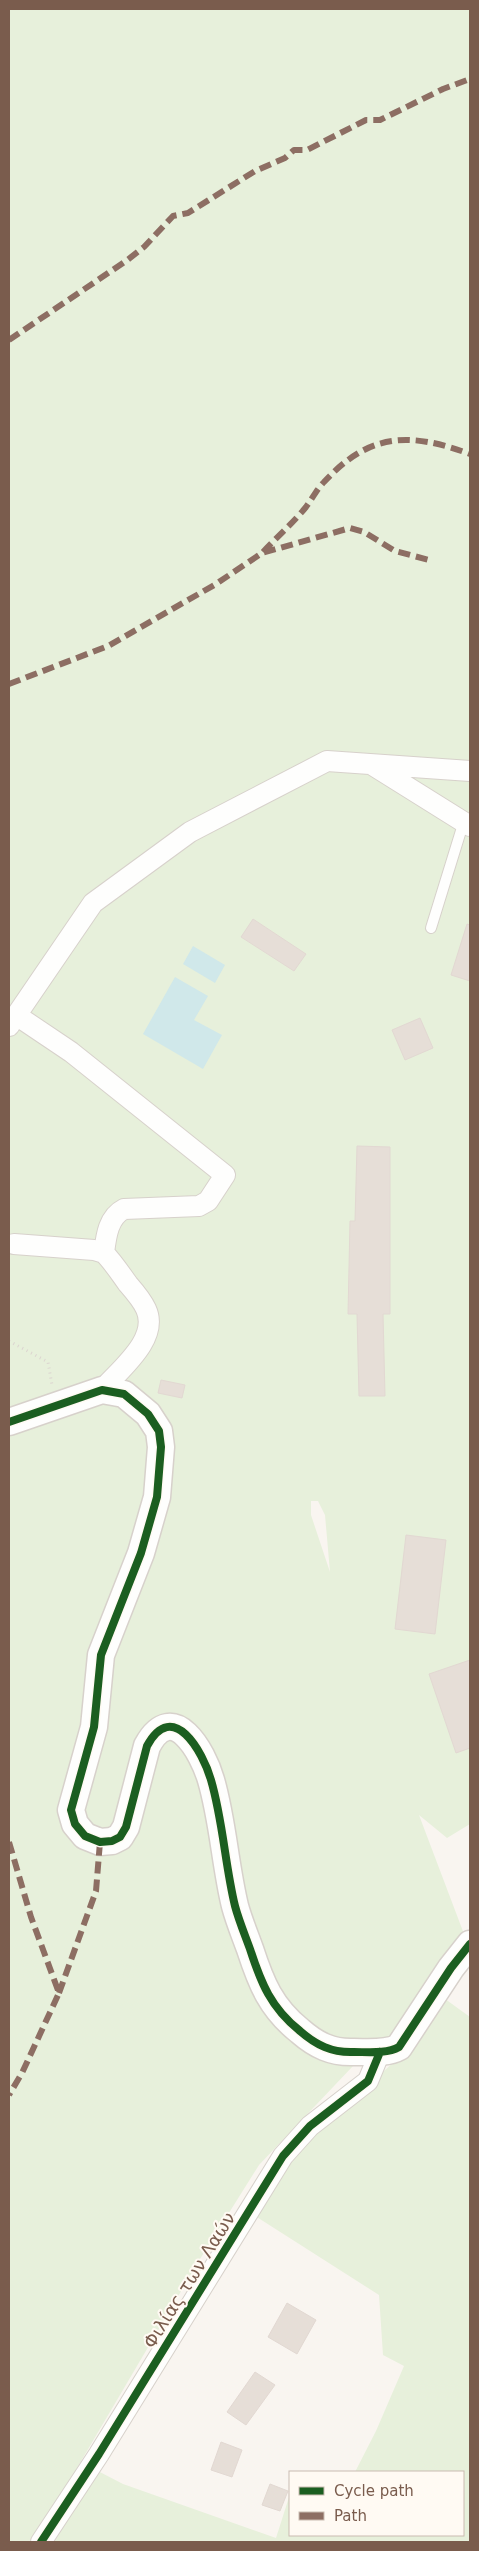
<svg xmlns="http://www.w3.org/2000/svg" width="479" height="2551" viewBox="0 0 479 2551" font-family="'DejaVu Sans',sans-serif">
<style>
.green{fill:#e7f0db;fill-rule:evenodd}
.water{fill:#d0e8ea}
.building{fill:#e6ded7;stroke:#e2d8d2}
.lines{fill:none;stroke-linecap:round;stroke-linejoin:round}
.service-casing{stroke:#d7d1cb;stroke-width:12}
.minor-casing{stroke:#d7d1cb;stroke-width:22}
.tertiary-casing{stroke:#d7d1cb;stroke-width:29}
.path{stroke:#dcd5d0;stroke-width:3;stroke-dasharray:1 4;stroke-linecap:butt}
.service{stroke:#fefefd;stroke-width:10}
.minor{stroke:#fefefd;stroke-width:20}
.tertiary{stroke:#fefefd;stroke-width:26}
.quiet{stroke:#8d6e63;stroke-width:6;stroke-dasharray:12 6;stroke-linecap:butt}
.cycleway-casing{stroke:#fffaf3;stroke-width:11}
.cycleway{stroke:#1b5e20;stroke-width:8}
.labels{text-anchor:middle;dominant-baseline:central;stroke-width:4;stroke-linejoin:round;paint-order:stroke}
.street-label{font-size:18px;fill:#7a5c4d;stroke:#fffaf3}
</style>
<rect width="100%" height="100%" fill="#f9f5f0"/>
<path class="green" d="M9 9H470V1824L447 1838 419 1815 464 1934 391 2035 353 2066 259 2165 200 2259 74 2473 29 2542H9ZM311 1501H318L325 1515 330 1572 311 1515Z
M441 1996 470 2017V2542H48L96 2470 123 2484 276 2538 290 2494V2535H463V2472H355L376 2431 404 2366 383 2355 379 2295 252 2214 286 2160 395 2061Z"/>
<path class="water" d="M193 946 225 965 215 983 183 964Z
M175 977 208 996 194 1020 222 1035 203 1069 143 1034Z"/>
<path class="building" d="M253 919 306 954 294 971 241 937Z
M467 924 470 925V981L451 975Z
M420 1018 433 1048 405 1060 392 1030Z
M357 1146 390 1147V1314H383L385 1396H359L357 1314H348L350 1221H355Z
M161 1380 185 1385 182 1398 158 1393Z
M406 1535 446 1540 435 1634 395 1629Z
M470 1660V1748L456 1753 429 1674Z
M287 2303 316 2320 297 2354 268 2337Z
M255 2372 275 2385 246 2425 227 2412Z
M221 2442 242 2450 232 2477 211 2470Z
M270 2484 288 2491 280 2511 262 2505Z"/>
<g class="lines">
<g class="service-casing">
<path id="service" d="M431 928 464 821"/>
</g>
<g class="minor-casing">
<path id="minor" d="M374 766 470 826
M16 1015 71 1052 225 1175 208 1201 199 1206 124 1209C108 1217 106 1237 104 1253 113 1262 120 1273 128 1284 135 1292 142 1300 146 1309 160 1339 119 1370 102 1390
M9 1026 93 903 190 832 327 761 470 771
M14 1244 94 1250 104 1253
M41 2542 99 2454 283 2156 310 2126 368 2081 380 2052"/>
</g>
<g class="tertiary-casing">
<path id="tertiary" d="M9 1422 102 1390 124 1394 148 1414 159 1431 161 1447 157 1497 141 1553 101 1655 94 1727 71 1810 75 1824 85 1836 100 1842 112 1841 120 1837 126 1827 147 1746C173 1698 203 1752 211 1780 223 1821 225 1865 235 1906 239 1921 245 1935 250 1949 261 1983 271 2008 300 2031 316 2045 332 2053 354 2052 368 2052 387 2054 399 2047L451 1968 470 1944"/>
</g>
<path class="path" d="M9 1341 48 1362 52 1385"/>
<use href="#service" class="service"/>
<use href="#minor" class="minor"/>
<use href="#tertiary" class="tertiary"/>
<path class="quiet" d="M9 340 126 261 144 247 173 216 188 213 255 171 285 158 294 150H307L366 120H380L443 89 470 79
M263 552C277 537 293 523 306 507 312 499 317 489 324 482 370 432 410 432 470 454
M9 684 108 646 216 584 262 553 350 528 364 532 395 551 433 561
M9 1842 31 1917 59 1993 22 2073 9 2095
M59 1993 96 1891 100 1842"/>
<g class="cycleway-casing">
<path id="cycleway" d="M9 1422 102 1390 124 1394 148 1414 159 1431 161 1447 157 1497 141 1553 101 1655 94 1727 71 1810 75 1824 85 1836 100 1842 112 1841 120 1837 126 1827 147 1746C173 1698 203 1752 211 1780 223 1821 225 1865 235 1906 239 1921 245 1935 250 1949 261 1983 271 2008 300 2031 316 2045 332 2053 354 2052 368 2052 387 2054 399 2047L451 1968 470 1944
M41 2542 99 2454 283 2156 310 2126 368 2081 380 2052"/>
</g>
<use href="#cycleway" class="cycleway"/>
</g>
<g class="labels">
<g class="street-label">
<text transform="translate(189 2280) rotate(-58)">Φιλίας των Λαών</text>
</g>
</g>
<rect width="479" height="2551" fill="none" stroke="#7a5c4d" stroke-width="20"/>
<rect x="289" y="2471" width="175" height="65" fill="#fffaf3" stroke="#cabbb1"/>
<rect x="299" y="2487" width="25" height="8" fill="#1b5e20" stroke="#cabbb1"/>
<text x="334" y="2496" font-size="15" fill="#7a5c4d">Cycle path</text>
<rect x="299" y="2512" width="25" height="8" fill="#8d6e63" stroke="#cabbb1"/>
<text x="334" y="2521" font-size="15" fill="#7a5c4d">Path</text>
</svg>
